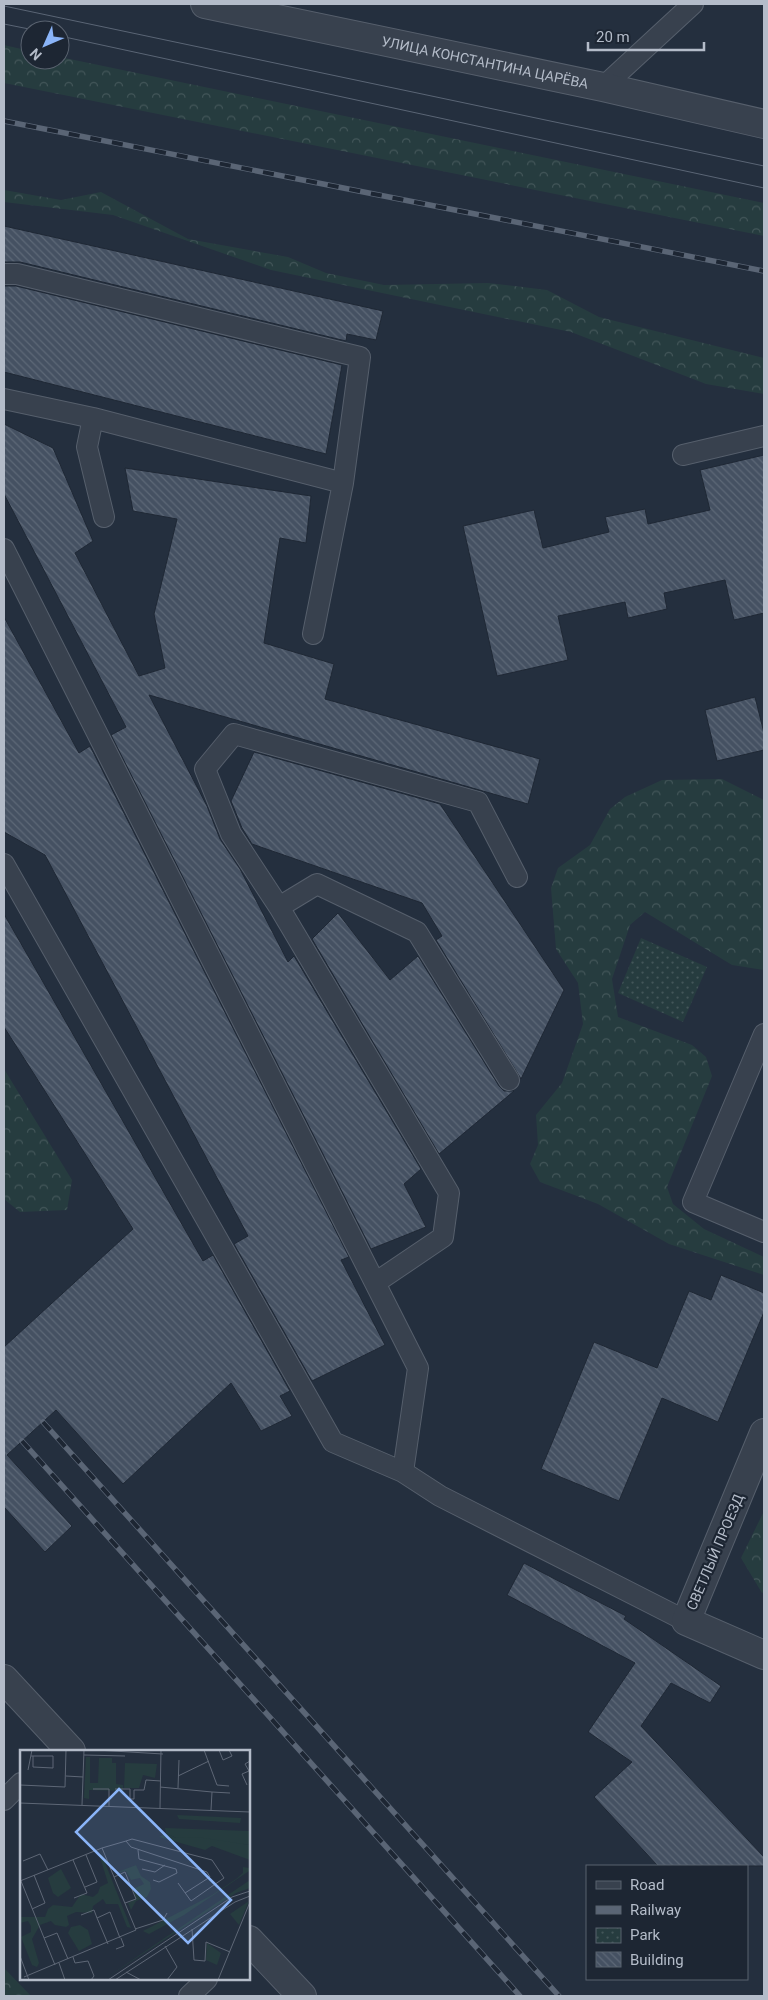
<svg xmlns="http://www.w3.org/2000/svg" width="768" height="2000" viewBox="0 0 768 2000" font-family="Roboto,sans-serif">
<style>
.forest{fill:url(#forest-crowns)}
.park{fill:url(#park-dots)}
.building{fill:url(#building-back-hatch);stroke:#1f2835}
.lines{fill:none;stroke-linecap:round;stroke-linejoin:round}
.service-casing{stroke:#565f6c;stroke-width:22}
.minor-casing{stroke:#565f6c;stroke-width:30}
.tertiary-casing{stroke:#565f6c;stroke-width:30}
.service{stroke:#38414e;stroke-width:20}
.minor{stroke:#38414e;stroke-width:28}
.tertiary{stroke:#38414e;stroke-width:28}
.tram{stroke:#5a6575;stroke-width:1}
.rail-casing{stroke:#5a6575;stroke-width:5.5}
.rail{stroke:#1d2633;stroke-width:4;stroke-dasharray:11;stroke-linecap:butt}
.labels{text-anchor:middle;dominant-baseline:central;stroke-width:4.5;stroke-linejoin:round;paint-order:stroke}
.street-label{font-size:14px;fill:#b4bcc9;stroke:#1d2633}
.inset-road{fill:none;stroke:#5e6776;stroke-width:1}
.view{fill:#8ab4f8;fill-opacity:0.15;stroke:#8ab4f8;stroke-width:2.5}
.inset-edge{fill:none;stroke:#b4bcc9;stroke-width:2.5}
</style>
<defs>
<pattern id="forest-crowns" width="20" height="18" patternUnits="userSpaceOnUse" patternTransform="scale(1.25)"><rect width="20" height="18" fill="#263c3f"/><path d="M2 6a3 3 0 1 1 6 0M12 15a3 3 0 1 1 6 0" fill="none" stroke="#435659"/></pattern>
<pattern id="park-dots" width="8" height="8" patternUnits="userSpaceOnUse" patternTransform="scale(1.25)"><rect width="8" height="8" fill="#263c3f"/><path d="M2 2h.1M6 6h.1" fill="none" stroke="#435659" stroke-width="1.8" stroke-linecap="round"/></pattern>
<pattern id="building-back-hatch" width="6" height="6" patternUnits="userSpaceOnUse" patternTransform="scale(1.25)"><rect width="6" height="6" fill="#455162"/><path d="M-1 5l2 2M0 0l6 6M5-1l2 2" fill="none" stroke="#5d6877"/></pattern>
</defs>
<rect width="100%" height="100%" fill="#242f3e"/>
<path class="forest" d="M4 45 30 51V60H60V57L764 203V236L4 83Z
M4 190 61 200 101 192 188 239 288 257 326 273 384 285 488 283 547 290 599 317 764 358V394L706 384 571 332 271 270 113 215 4 202Z
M722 779 764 800V970L732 965 645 912 630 925 612 979 618 1017 692 1045 706 1057 712 1076 667 1187 673 1204 704 1229 764 1257V1275L669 1244 598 1204 540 1182 530 1164 538 1145 536 1115 562 1083 583 1024 578 983 556 949 551 888 558 868 590 845 610 809 625 797 662 780Z
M4 1069 72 1180 67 1210 20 1212 4 1199Z
M764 1511V1592L762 1593 741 1558Z
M4 1968 31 1996H4Z"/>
<path class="park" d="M641 938 707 967 683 1022 618 993Z"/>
<path class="building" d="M4 226 383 311 376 340 347 334 346 341 20 262H4Z
M4 286H16L342 365 326 454 4 372Z
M4 424 53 448 93 541 75 553 139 676 165 668 154 614 177 519 133 511 125 468 311 496 306 543 280 538 264 643 334 664 325 699 540 759 528 804 149 695 207 806 220 839 240 869 288 962 294 956 421 1169 404 1184 426 1227 371 1249 111 735 126 727 4 494Z
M764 455V613L734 620 725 580 664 593 667 609 628 618 625 602 558 616 568 660 497 676 463 526 534 510 543 548 609 532 605 517 645 509 648 524 710 510 700 470Z
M4 617 79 753 90 746 349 1257 341 1260 385 1345 312 1381 234 1244 248 1236 45 855 4 832Z
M755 697 764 733V750L717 761 705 710Z
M254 752 440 804 564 990 521 1079 436 940 442 936 422 903 252 844 242 828 231 801Z
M338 913 390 980 418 956 499 1086 504 1091H514L439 1154 312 939Z
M4 914 203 1261 213 1255 290 1391 280 1396 292 1416 261 1431 231 1383 123 1484 56 1410 7 1455 72 1526 45 1552 4 1507V1347L133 1229 4 1027Z
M721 1275 764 1293V1312L718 1422 662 1398 619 1501 541 1469 594 1342 657 1368 689 1291 711 1300Z
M524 1563 626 1616 624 1619 721 1686 710 1703 671 1683 641 1726 764 1857V1866H658L594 1797 632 1762 588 1732 635 1663 507 1595Z"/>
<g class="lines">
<g class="service-casing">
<path id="service" d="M603 87 693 4
M4 274H17L360 357 343 483 313 634
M4 399 93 418 343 483
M93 418 87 447 104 517
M683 455 764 436
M4 549 418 1368 403 1472 440 1496 686 1621
M4 864 333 1442 403 1472
M279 907 317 884 417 932 509 1080
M764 1034 693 1202 764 1232
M375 1283 443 1237 449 1193 279 907 231 834 205 769 234 734 478 802 517 877
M4 1800 21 1783
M189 1996 207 1979"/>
</g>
<g class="minor-casing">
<path id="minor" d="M764 1433 686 1621 764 1655
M4 1679 71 1751
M249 1940 302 1996"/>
</g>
<g class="tertiary-casing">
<g id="tertiary">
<path id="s1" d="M205 4 603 87 764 124"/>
</g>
</g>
<use href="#service" class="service"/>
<use href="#minor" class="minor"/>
<use href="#tertiary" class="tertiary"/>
<path class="tram" d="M4 6 764 166
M4 24 34 30
M60 36 764 188"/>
<g class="rail-casing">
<path id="rail" d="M4 121 764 271
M43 1422 559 1996
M22 1441 520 1996"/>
</g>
<use href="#rail" class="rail"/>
</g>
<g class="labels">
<g class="street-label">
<text stroke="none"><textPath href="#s1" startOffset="286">УЛИЦА КОНСТАНТИНА ЦАРЁВА</textPath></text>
<text transform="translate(715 1552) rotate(-67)">СВЕТЛЫЙ ПРОЕЗД</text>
</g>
</g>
<g transform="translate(20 1750)">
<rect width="230" height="230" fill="#242f3e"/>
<path d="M145 78 230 81V95L156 88 146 83Z" fill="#263c3f"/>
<path d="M66 7H70V33H78L79 8H92V13H96V34L103 35V41L69 40V49L64 48ZM105 13 137 14 135 28 123 25 119 38H104ZM157 65 221 68V69L220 73 159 69ZM146 83 156 88 177 87 230 95V110L192 96 185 100 139 87ZM79 104 82 105 111 178 107 177 98 154H86L83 149 73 156 72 163 56 162 47 166 49 175 46 177 35 175 31 171 20 175 12 189 19 213 17 217 12 215 1 187 11 182V176L8 171 0 173V167H25L28 159 33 155 52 157 61 144 73 147 78 143 80 137 88 133ZM116 115 121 126 130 132 131 139 127 147 116 151 111 160 108 153 116 149 113 139 124 134 120 128 111 130 106 121 95 123ZM223 117 229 118V121L164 165 129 184 123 181 192 145 216 129 223 123ZM41 119 51 138 38 147 33 143 28 128ZM230 130V138L216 143 83 230ZM229 151 219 175 210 164ZM60 175 68 180 72 194 59 201 48 183 51 177Z" fill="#263c3f"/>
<path d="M187 193 201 203 197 215 186 210Z" fill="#263c3f"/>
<path class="inset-road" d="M76 0 143 4M184 0 197 35 209 36M199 0 203 10 212 6 209 0M64 5 105 6M11 6H33V18L13 17V6M8 20 12 0M46 26 63 27M158 26 189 11M0 35 45 37 46 0M227 35 222 24 229 21 225 14 230 11M140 37 192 42M158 38 159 10M73 39H89V56M95 39H110V49M110 49H114V40H124L126 30 141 31M0 53 230 62M62 55 64 0M140 58 141 0M191 60 192 42 210 43M106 91 112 89 192 110 204 128 171 151 158 133M82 98 106 91 111 97 187 122 190 127 165 143M118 100 119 109 156 119 157 123 139 132 133 130M53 110 67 143 54 148M3 111 20 104 28 120M122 119 135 122 145 115M94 127 105 122 116 149 105 153M0 131 82 98 116 180 4 227M1 131 35 215M65 137 77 132 66 105M12 159 25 153 14 125M61 165 74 160 77 168 90 162 100 188M77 168 88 194M115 179 143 170 147 163M172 179 174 210 185 211 186 192 210 202M24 188 37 183 48 209M145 196 157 217 147 230M96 199 104 196 101 188M0 206 9 230M53 207 55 213 68 211 74 226 71 230M39 213 45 230M106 222 121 230M88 230 212 147 230 141M95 230 215 152 230 146M198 230 230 152"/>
<path class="view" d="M99 39 211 150 168 193 56 82Z"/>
<rect width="230" height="230" class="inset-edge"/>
</g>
<rect width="768" height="2000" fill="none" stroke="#b4bcc9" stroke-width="10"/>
<rect x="586" y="1865" width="162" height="115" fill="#1d2633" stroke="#59626f"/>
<rect x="596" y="1881" width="25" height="8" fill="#38414e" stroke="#59626f"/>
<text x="630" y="1890" font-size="15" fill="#b4bcc9">Road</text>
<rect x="596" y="1906" width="25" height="8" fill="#5a6575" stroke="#59626f"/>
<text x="630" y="1915" font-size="15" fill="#b4bcc9">Railway</text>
<rect x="596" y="1928" width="25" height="15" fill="url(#park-dots)" stroke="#59626f"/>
<text x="630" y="1940" font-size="15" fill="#b4bcc9">Park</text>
<rect x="596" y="1952" width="25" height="15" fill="url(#building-back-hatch)" stroke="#59626f"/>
<text x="630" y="1965" font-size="15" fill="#b4bcc9">Building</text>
<g transform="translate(45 45) rotate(225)"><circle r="24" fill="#1d2633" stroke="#59626f"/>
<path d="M0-4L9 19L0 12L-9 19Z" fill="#8ab4f8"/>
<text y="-8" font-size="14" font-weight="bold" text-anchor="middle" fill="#b4bcc9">N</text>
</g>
<path d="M588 42v8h116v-8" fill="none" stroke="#b4bcc9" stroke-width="2.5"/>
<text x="596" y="42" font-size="15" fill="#b4bcc9" stroke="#1d2633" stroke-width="4" paint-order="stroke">20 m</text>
</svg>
